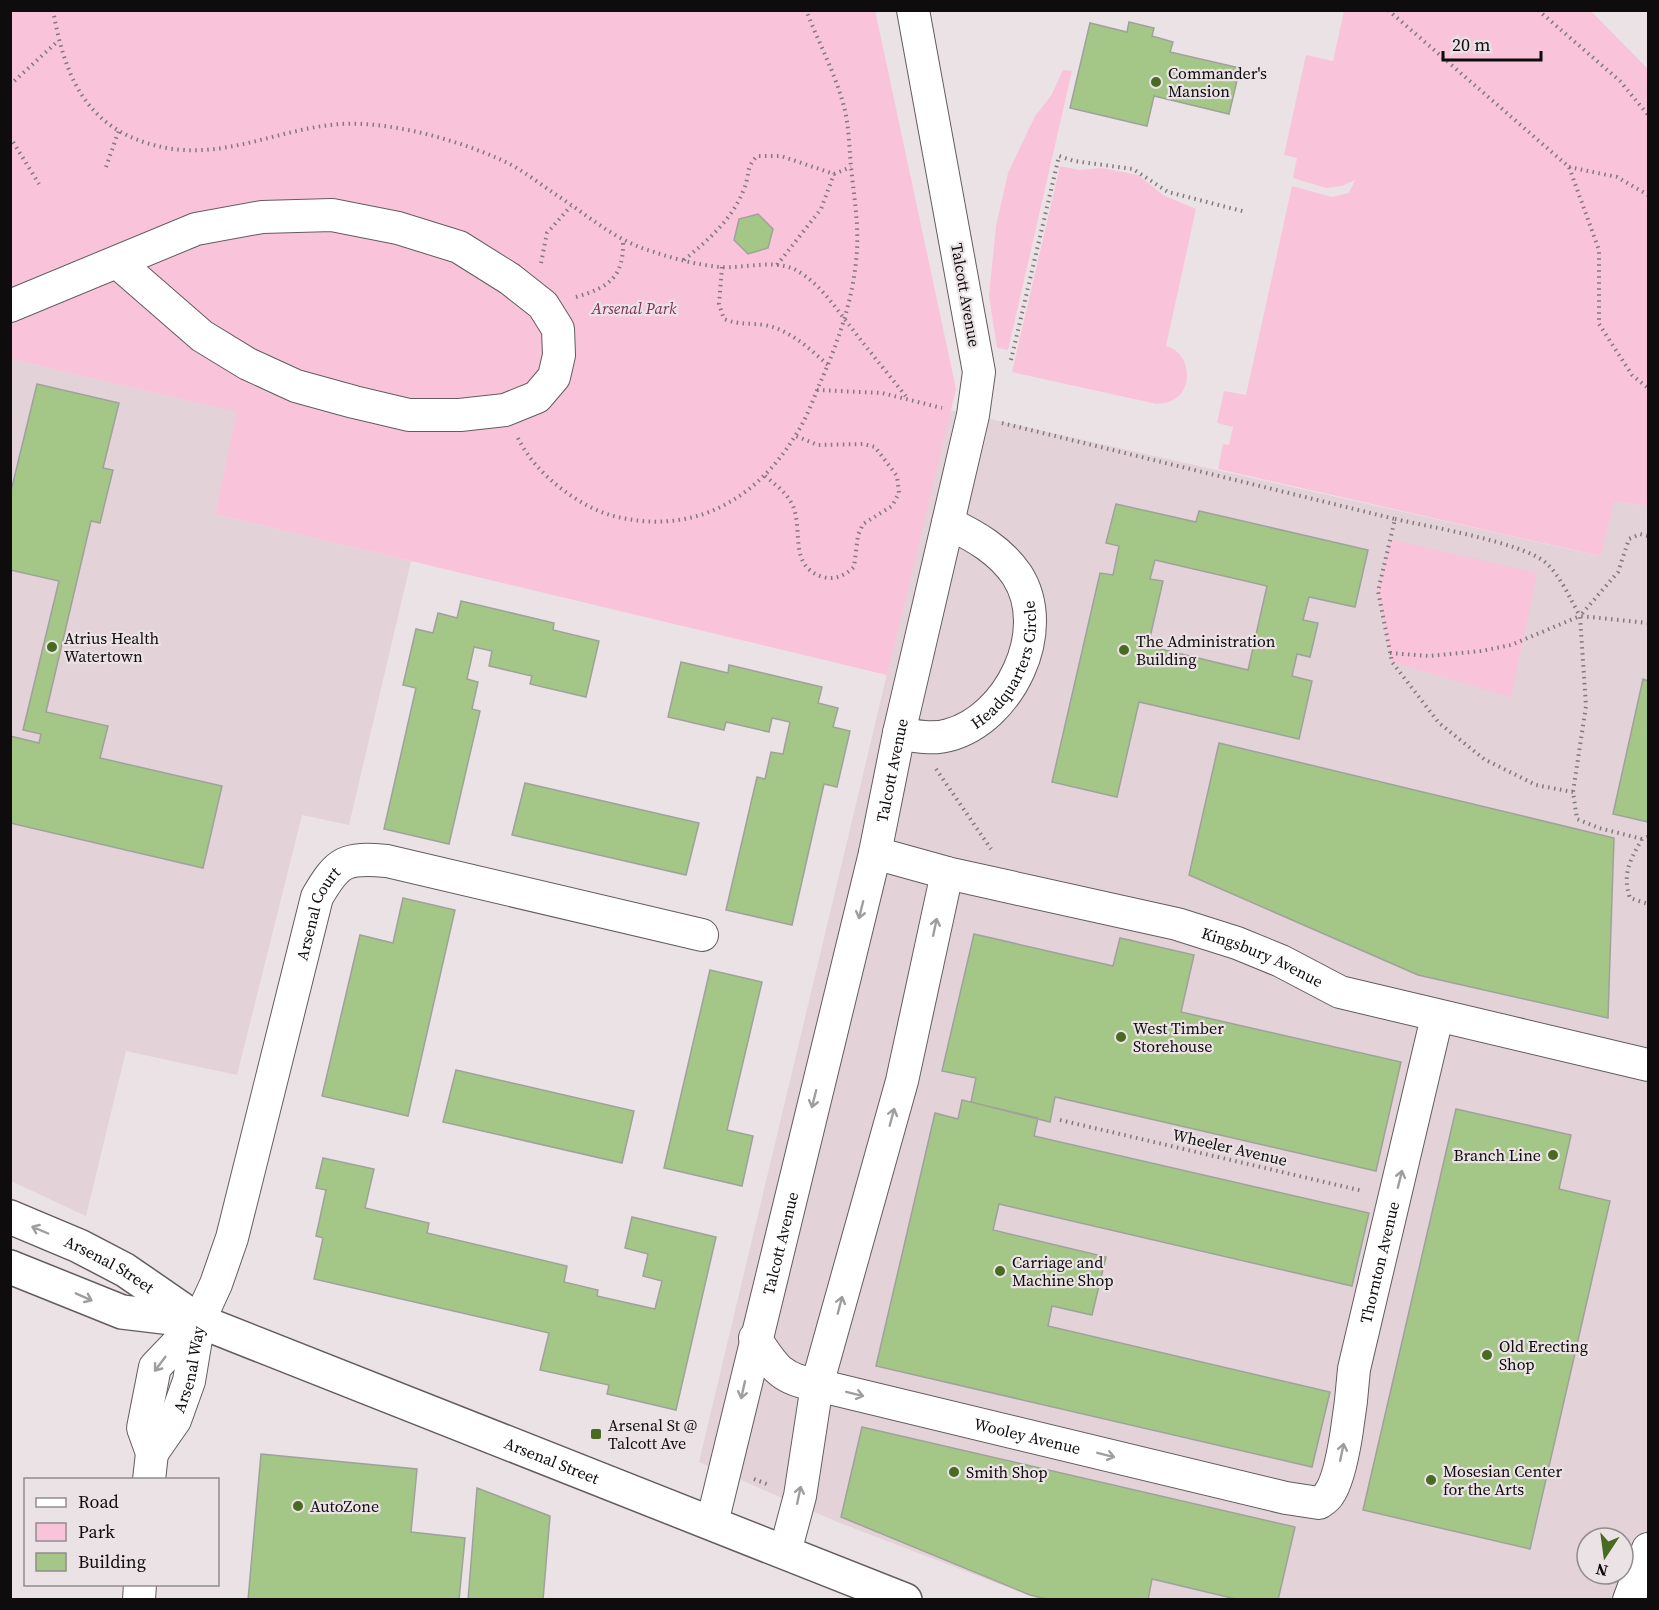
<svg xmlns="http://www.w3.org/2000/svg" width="1659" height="1610" viewBox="0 0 1659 1610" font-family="'Source Serif 4',serif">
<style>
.built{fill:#e3d2d8;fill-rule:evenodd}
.green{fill:#f9c4d9}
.building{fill:#a4c686;stroke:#9fa29b;stroke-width:1.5;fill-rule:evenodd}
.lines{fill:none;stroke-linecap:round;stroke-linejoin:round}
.minor-casing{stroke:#635c5f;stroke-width:34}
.major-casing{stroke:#635c5f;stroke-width:36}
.path{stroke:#807a7c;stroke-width:4;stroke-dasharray:1.5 4.5;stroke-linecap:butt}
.minor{stroke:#fff;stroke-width:32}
.major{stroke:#fff;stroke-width:33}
.oneway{stroke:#9f9e9e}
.poi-dot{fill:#486a21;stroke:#ebe2e5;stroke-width:2}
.labels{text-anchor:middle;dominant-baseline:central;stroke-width:4.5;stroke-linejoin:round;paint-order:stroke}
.poi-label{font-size:16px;fill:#0f0c0d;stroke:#ebe2e5;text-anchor:start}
.street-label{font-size:16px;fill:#0f0c0d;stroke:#ebe2e5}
.park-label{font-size:16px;font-style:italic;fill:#802d56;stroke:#ebe2e5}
</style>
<rect width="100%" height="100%" fill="#ebe2e5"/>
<path class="built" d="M11 359 238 412 215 514 411 561 349 825 302 815 237 1075 126 1051 86 1216 11 1181Z
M950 410 1599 556 1614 502 1648 506V1599H1038L840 1523 699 1462ZM1587 1538H1623V1574H1587Z"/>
<path class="green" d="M875 10 956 389 887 675 215 514 237 412 11 359V11Z
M1344 11H1591L1648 69V506L1614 502 1600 556 1218 469 1223 444 1229 445 1233 427 1217 423 1224 391 1246 395 1292 186 1332 197 1349 193 1355 180 1342 186 1326 188 1293 178 1297 158 1284 155 1306 55 1333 61Z
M1063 70 1072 71 1008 350 997 348 989 296 996 226 1008 173 1035 116 1051 96Z
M1060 166 1079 170 1102 168 1138 175 1163 195 1196 209 1166 346C1191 352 1195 391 1171 401 1167 403 1161 403 1157 404L1012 372Z
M1390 539 1537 573 1511 697 1392 662 1378 591Z"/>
<path class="building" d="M1129 22 1154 28 1152 36 1173 42 1170 52 1240 68 1229 114 1154 96 1147 126 1070 108 1090 23 1127 32Z
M758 214 773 229 768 248 748 254 734 240 739 219Z
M37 384 119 403 103 468 113 470 100 523 91 521 46 712 108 726 100 758 222 786 203 868 10 823V736L39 743 41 734 23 730 59 581 10 570V495Z
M1116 504 1196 522 1199 511 1368 550 1355 607 1309 597 1303 620 1318 623 1310 657 1297 654 1292 676 1312 681 1299 739 1139 702 1117 797 1052 782 1100 573 1113 575 1119 546 1106 543ZM1155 560 1267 586 1248 670 1148 646 1163 581 1150 579Z
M461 601 554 623 553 630 599 641 586 697 530 684 532 676 489 666 492 651 474 647 467 679 478 682 472 709 480 711 449 844 384 829 416 688 403 685 416 629 433 633 438 613 457 618Z
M681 662 728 673 729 665 822 687 818 703 838 708 833 727 850 731 837 787 824 784 792 925 726 910 757 777 765 779 771 752 783 754 790 722 772 718 769 732 726 722 724 730 668 717Z
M1643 679 1648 681V822L1613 814Z
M1219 743 1614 838 1608 1018 1418 975 1189 875Z
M525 783 699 823 686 875 512 835Z
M403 898 455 910 408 1116 322 1096 360 935 393 943Z
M974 934 1113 966 1120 938 1194 955 1181 1012 1401 1062 1376 1171 1055 1097 1050 1122 971 1102 976 1078 942 1071Z
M710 970 762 982 727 1130 753 1136 742 1186 664 1168Z
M456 1070 634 1111 622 1163 443 1122Z
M962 1100 1038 1118 1034 1136 1369 1213 1352 1286 999 1204 993 1230 1106 1257 1092 1315 1052 1306 1048 1326 1330 1392 1312 1467 876 1366 935 1113 958 1119Z
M1456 1109 1571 1135 1559 1189 1610 1201 1530 1549 1363 1510Z
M323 1158 374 1169 365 1208 429 1223 427 1233 567 1266 564 1282 598 1290 597 1296 655 1309 662 1281 643 1276 648 1254 625 1248 632 1217 716 1237 676 1410 607 1394 609 1385 540 1370 549 1333 314 1279 323 1238 316 1236 326 1190 316 1188Z
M862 1427 1295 1527 1278 1600H1240L1152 1579 1148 1600H1051L1030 1595 841 1517Z
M261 1454 417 1469 411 1532 465 1538 459 1600H248Z
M477 1488 550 1516 543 1600H468Z"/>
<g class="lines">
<g class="minor-casing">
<g id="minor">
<path d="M10 306 196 229 262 217 332 215 398 228 459 247 510 279 543 305 558 329 559 355 554 377 537 397 505 410 460 415H409L354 402 296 386 248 364 202 336 117 262"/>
<path id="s1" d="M899 733C914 736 933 740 949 735 1009 719 1053 631 1017 575 1000 550 975 536 948 523"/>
<path id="s2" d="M875 853 947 873 1177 924 1237 943 1281 961 1340 992 1648 1065"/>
<path id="s3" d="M755 1338C774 1367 781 1380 817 1385L1286 1498 1319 1503C1322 1501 1327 1498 1329 1494 1344 1474 1352 1396 1354 1369L1437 1017"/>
<path id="s4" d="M152 1453 175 1420 189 1381 199 1321 216 1284 232 1238 317 897C338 861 345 857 387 861L702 935"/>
<path d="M149 1480 152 1453 143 1428 155 1367 199 1321"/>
<path id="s5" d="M712 1523 875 853 899 733 973 415 979 372 913 10"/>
<path d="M785 1552 800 1496 817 1385 902 1081 947 873"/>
<path d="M139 1600 140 1584"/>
<path d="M1629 1600 1648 1549"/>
</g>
</g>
<g class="major-casing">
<g id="major">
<path id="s6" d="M10 1217 79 1246 125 1270 199 1321 905 1600"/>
<path d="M10 1267 122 1312 197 1321"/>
</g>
</g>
<path class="path" d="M53 10C64 73 84 125 150 144 226 167 289 119 364 124 409 127 459 141 499 159 521 168 541 185 561 198 591 218 618 242 654 252 675 259 698 265 720 267 746 269 778 257 801 273 822 287 835 307 850 326 869 351 889 375 908 399
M1388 10 1569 167 1599 250V324L1632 375 1648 388
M1538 10 1620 81 1648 115
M10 85 58 41
M10 137 39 184
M106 167 119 130
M1569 167 1617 177 1648 195
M684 260C708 240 732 220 744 189 750 175 745 169 757 156H781L834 174 851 167
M541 263 547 233 571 206
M777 265 821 209 834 174
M722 267 719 304 724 319C739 325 750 323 765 325 790 330 810 349 828 365
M576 297C610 287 624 277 623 240
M1011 360 1059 156 1074 161 1133 169 1168 192 1246 212
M817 390 882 393 942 408
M1002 423 1395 519 1378 591 1392 662 1439 723 1484 759 1536 785 1573 792
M518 438C534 472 575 504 610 515 688 537 754 503 795 436 806 420 813 400 820 383 837 345 852 303 856 261 860 228 854 199 851 166 849 146 849 123 843 103 834 71 818 41 806 10
M765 476C776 485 787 493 793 506 803 531 789 564 820 576 834 581 844 576 854 567L858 535 863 524 892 506 899 493 897 476 875 447 863 444 818 445 796 436
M1395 519C1430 527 1520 542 1545 562 1561 576 1570 599 1580 616
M1390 653 1429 656 1481 651 1511 645 1580 616 1648 623
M936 769 991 849
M1648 837 1642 839C1630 860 1622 874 1630 898L1648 904
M1642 839 1599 828 1577 819 1573 792 1586 706 1580 616 1618 572 1629 539 1640 534 1648 536
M1060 1120 1363 1191
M754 1479 769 1485"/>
<use href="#minor" class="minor"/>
<use href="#major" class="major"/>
</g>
<defs><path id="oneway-shaft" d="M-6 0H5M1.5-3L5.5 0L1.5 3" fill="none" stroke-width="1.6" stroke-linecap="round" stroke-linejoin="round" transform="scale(1.5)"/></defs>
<g class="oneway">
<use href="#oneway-shaft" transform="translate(861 910) rotate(104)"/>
<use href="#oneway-shaft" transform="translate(935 927) rotate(-78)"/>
<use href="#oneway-shaft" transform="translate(814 1099) rotate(104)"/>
<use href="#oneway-shaft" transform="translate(892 1117) rotate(-75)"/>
<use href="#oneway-shaft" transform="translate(1400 1179) rotate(-76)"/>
<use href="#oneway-shaft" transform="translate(40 1230) rotate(-157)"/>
<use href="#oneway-shaft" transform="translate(84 1297) rotate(24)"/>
<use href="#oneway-shaft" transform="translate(840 1305) rotate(-75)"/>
<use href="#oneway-shaft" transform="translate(160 1364) rotate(127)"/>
<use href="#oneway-shaft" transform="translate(743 1390) rotate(103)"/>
<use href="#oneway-shaft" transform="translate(855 1394) rotate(14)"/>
<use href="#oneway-shaft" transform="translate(1342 1452) rotate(-78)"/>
<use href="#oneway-shaft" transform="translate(1106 1455) rotate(14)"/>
<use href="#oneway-shaft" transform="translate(799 1495) rotate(-78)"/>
</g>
<g class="poi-dot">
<circle cx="1156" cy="82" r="6"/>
<circle cx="52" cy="647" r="6"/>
<circle cx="1124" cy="650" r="6"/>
<circle cx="1121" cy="1037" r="6"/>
<circle cx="1553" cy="1155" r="6"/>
<circle cx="1000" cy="1271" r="6"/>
<circle cx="1487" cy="1355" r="6"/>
<rect x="590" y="1428" width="12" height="12" rx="3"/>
<circle cx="954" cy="1472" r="6"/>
<circle cx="1431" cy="1480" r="6"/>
<circle cx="298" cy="1506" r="6"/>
</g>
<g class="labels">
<g class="poi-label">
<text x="1168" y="73">Commander's<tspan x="1168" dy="18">Mansion</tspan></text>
<text x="64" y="638">Atrius Health<tspan x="64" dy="18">Watertown</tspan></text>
<text x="1136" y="641">The Administration<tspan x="1136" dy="18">Building</tspan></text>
<text x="1133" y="1028">West Timber<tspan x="1133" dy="18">Storehouse</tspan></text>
<text x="1541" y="1155" text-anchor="end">Branch Line</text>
<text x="1012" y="1262">Carriage and<tspan x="1012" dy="18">Machine Shop</tspan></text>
<text x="1499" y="1346">Old Erecting<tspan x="1499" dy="18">Shop</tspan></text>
<text x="608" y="1425">Arsenal St @<tspan x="608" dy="18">Talcott Ave</tspan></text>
<text x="1443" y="1471">Mosesian Center<tspan x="1443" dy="18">for the Arts</tspan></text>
<text x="966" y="1472">Smith Shop</text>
<text x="310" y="1506">AutoZone</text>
</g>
<g class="street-label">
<text transform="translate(966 295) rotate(80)">Talcott Avenue</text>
<text stroke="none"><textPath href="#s1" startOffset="148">Headquarters Circle</textPath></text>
<text stroke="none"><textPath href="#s5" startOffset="774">Talcott Avenue</textPath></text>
<text stroke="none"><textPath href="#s4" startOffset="568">Arsenal Court</textPath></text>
<text stroke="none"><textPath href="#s2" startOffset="402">Kingsbury Avenue</textPath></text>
<text transform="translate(1230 1147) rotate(13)">Wheeler Avenue</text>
<text stroke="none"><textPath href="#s5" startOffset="288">Talcott Avenue</textPath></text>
<text stroke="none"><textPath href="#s3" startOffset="849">Thornton Avenue</textPath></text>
<text stroke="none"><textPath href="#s6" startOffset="110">Arsenal Street</textPath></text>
<text stroke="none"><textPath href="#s4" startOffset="93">Arsenal Way</textPath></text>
<text stroke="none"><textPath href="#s3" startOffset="298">Wooley Avenue</textPath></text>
<text stroke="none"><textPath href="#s6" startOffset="596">Arsenal Street</textPath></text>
</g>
<g class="park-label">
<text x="634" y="308">Arsenal Park</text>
</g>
</g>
<rect width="1659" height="1610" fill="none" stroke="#0f0c0d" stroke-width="24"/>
<rect x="24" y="1478" width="195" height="108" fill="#ebe2e5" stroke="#938c8f" stroke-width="1.5"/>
<rect x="36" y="1498" width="30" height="9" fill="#ffffff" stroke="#938c8f" stroke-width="1.5"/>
<text x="78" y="1508" font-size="18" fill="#0f0c0d">Road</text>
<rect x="36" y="1523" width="30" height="18" fill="#f9c4d9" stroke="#938c8f" stroke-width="1.5"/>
<text x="78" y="1538" font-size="18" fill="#0f0c0d">Park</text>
<rect x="36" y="1553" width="30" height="18" fill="#a4c686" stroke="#938c8f" stroke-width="1.5"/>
<text x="78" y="1568" font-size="18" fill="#0f0c0d">Building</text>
<g transform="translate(1605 1556) rotate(193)"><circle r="28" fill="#ebe2e5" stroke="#938c8f" stroke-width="1.5"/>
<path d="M0-4.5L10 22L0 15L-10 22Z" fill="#486a21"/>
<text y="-9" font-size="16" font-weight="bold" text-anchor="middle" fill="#0f0c0d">N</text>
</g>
<path d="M1443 51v9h98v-9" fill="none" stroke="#0f0c0d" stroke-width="3"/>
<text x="1452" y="51" font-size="18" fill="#0f0c0d" stroke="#ebe2e5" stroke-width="4.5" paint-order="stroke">20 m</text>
</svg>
